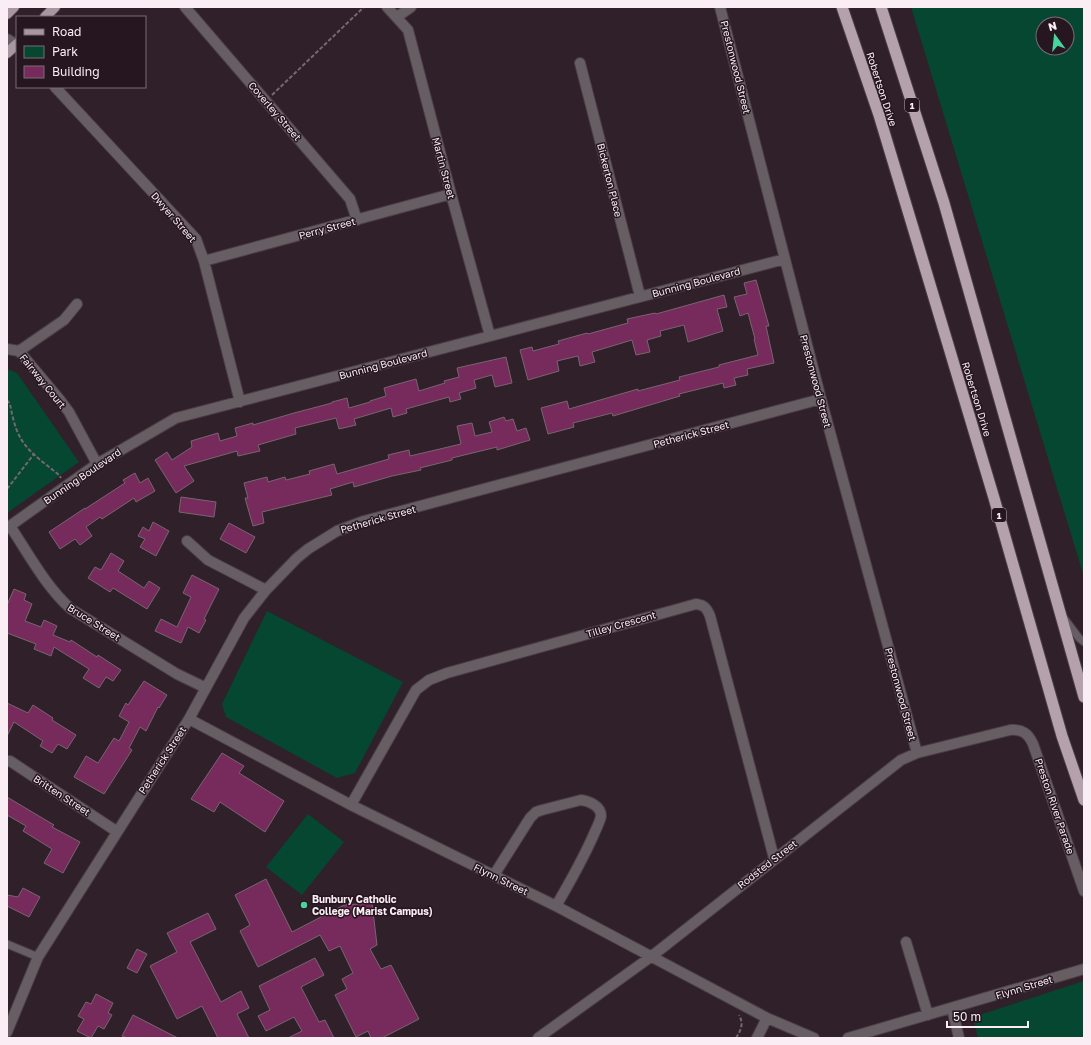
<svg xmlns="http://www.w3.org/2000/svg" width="1091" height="1045" viewBox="0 0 1091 1045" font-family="'Golos Text',sans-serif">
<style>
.green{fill:#054730;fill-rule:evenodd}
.building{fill:#762b5c;stroke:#786570}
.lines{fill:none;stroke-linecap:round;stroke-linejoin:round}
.service-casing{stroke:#4c3d45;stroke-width:9}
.minor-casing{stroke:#4c3d45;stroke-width:12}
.primary-casing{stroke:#4c3d45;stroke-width:12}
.trunk-casing{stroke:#4c3d45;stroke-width:13}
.path{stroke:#766870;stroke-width:2;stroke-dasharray:4 2;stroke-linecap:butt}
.service{stroke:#675e63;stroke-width:7}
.minor{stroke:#675e63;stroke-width:10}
.primary{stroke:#a896a0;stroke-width:10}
.trunk{stroke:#b5a1ac;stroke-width:11}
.poi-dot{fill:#47d49d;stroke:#26161f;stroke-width:1.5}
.labels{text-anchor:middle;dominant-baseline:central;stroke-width:3;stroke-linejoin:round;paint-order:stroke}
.shield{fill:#26161f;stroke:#baadb4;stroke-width:1}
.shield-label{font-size:9px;font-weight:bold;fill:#faeef4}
.street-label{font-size:10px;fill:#faeef4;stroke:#26161f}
.poi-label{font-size:10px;font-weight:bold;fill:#faeef4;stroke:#26161f;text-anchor:start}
</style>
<rect width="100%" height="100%" fill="#302029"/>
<path class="green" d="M911 7H1084V577ZM1043 24H1067V48H1043Z
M7 369 17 373 79 462 7 513Z
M267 611 403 682 355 773 337 778 226 717 222 704Z
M308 814 344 842 302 895 266 867Z
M1084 981V1038H978L973 1017Z"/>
<path class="building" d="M756 280 769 326H766L774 363 747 369 748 375 734 378 736 385 724 388 723 383 679 394 680 396 613 416 612 413 573 423 574 427 548 434 541 408 567 401 569 409 638 389V391L680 380 679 377 719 367V365L758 355 754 339H755L748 313 740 316 734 297 747 294 744 283Z
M724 295 727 307 717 309 723 331 688 342 684 325 660 331 661 336 647 340 650 352 636 355 632 340 592 352 595 362 580 366 578 356 557 361 559 371 528 380 520 350 532 347 533 351 559 344 558 341 587 333 588 334 628 323 627 319 655 313 656 314Z
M506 357 512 383 495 387 492 375 474 380 476 388 459 393 461 399 450 402 449 397 406 409 407 413 393 417 391 408 354 419 356 425 339 429 336 418 295 428 296 434 258 445 260 451 238 456 237 451 184 466 194 481 176 493 155 460 167 452 172 460 192 447 191 441 218 433 220 441 237 436 235 428 253 423V425L294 413 332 403V402L347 398 349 408 370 402V401L386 396 384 388 398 384 416 379 419 391 445 383 444 381 459 377 457 368Z
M504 417 506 421 513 419 517 431 526 428 530 440 497 450V447L452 458V460L420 468 421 470 392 476 354 487 353 482 330 489 332 495 262 512 264 523 253 526 245 498H248L244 483 267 477 268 482 285 477 286 480 310 474 309 471 334 464 337 474 389 459 388 455 409 450 410 456 461 444 457 426 472 423 475 436 492 432 489 422Z
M135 473 140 483 148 478 155 491 136 502 134 498 102 519 100 517 86 527 92 536 80 545 75 539 60 549 49 532 85 508V509L125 483 123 480Z
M181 497 216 502 214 517 179 512Z
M153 522 169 531 156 556 140 547 145 539 138 536 143 527 149 531Z
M229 523 255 537 246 553 220 539Z
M111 553 124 561 118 571 144 588 149 581 160 588 147 609 113 588 110 592 88 578 95 567 101 570Z
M192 575 219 589 204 619 206 620 199 633 188 627 181 643 155 631 161 619 177 627 191 597 183 593Z
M14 589 26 594 24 600 32 604 25 621 41 627 44 620 57 626 53 635 70 642 71 640 97 657 98 655 121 670 113 681 106 677 99 688 83 678 89 669 54 647 51 656 34 649 36 644 7 633V605Z
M144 681 167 695 159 708 158 707 146 731 140 727 129 748 132 750 104 794 74 777 86 756 98 763 114 738 119 741 129 722 119 716 126 703 128 705Z
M7 703 28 713 33 705 53 718 52 720 76 735 67 749 58 744 52 753 40 746 43 741 14 722 7 736Z
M222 753 244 766 239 773 284 801 265 832 220 802 214 812 191 799Z
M7 797 54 825 52 827 80 842 63 873 44 863 52 849 23 831 26 826 7 815Z
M266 879 292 932 344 905 372 903 377 945 370 949 381 969 391 965 419 1019 382 1038H371L368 1031 356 1037 335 995 347 989 342 979 353 973 340 946 329 951 320 935 258 967 240 931 250 925 235 895Z
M23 888 40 897 29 917 7 906V895L18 897Z
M208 913 216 929 190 942 221 1002 241 991 249 1008 237 1014 249 1038H218L202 1006 177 1019 150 966 177 952 167 933Z
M137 949 147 954 137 973 127 968Z
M315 958 324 975 301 987 319 1022 325 1020 334 1038H288L302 1031 294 1017 266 1031 258 1016 270 1010 259 986Z
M96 994 113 1003 108 1013 112 1015 104 1029 98 1026 91 1038 77 1031 84 1019 78 1016 86 1002 91 1004Z
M133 1015 166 1032 178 1038H127L122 1036Z"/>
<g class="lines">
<g class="service-casing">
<path id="service" d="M1064 618 1079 638 1084 642
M7 944 38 957"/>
</g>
<g class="minor-casing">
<path id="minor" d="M185 7 350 199 357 220
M387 7 408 30 451 194 490 336
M720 7 821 399 917 753
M397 17 411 7
M7 39 17 45
M580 63 640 296
M55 87 196 239 204 261 240 402
M204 261 451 194
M7 349 19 351 60 400 69 412 97 464
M19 351 64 320 77 304
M10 526C28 553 46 587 71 609L177 674 206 688
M7 528 97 464 176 418 785 259
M187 541 208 560 266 590
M189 719 351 805 556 906 767 1018 814 1038
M7 761H10L116 831
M351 805 416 690 429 680 447 673 696 604C704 605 707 608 710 616L774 858
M494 875 530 818 536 812 542 810 581 800C589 801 601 806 601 816 600 822 596 829 594 834 583 859 570 882 556 906
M906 942 928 1015
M952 1008 959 1038
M7 1032 38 957 189 719 244 618 266 590 297 558 308 549 337 531 364 521 821 399
M538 1038 652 956 901 760 917 753 1010 730C1022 729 1028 733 1033 744L1084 891
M757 1038 767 1018
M848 1038 1084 969"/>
</g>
<g class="primary-casing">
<path id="primary" d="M7 14 14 7
M45 17 55 7
M7 53 17 44"/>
</g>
<g class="trunk-casing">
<path id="trunk" d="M842 7 879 115 914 231 994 498 1062 736 1084 800
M881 7 944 203 1084 697"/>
</g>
<path class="path" d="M272 95 364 7
M7 400 10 404C12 415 15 429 21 439 30 454 46 464 59 475L61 478
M7 489 34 454
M736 1038C741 1030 744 1024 739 1015"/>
<use href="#service" class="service"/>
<use href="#minor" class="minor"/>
<use href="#primary" class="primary"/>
<use href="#trunk" class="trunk"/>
</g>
<circle class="poi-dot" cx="304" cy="905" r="4"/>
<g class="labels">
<g class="shield">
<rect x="905" y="98" width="14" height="14" rx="3"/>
<rect x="992" y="508" width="14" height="14" rx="3"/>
</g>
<g class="shield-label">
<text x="912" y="105">1</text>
<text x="999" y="515">1</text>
</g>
<g class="street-label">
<text transform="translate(736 67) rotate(76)">Prestonwood Street</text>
<text transform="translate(882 89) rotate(72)">Robertson Drive</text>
<text transform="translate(275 111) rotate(49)">Coverley Street</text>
<text transform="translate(444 168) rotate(75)">Martin Street</text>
<text transform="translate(610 180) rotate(76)">Bickerton Place</text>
<text transform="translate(174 217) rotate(49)">Dwyer Street</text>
<text transform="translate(327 228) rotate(-15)">Perry Street</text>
<text transform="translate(696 282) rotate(-15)">Bunning Boulevard</text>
<text transform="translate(383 364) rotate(-15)">Bunning Boulevard</text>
<text transform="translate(43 381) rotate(51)">Fairway Court</text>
<text transform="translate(816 381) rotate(75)">Prestonwood Street</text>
<text transform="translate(977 399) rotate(73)">Robertson Drive</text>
<text transform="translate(691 434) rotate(-15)">Petherick Street</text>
<text transform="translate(82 476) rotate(-34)">Bunning Boulevard</text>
<text transform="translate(378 519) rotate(-16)">Petherick Street</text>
<text transform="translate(94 622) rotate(32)">Bruce Street</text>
<text transform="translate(621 624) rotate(-16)">Tilley Crescent</text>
<text transform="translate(901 694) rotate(75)">Prestonwood Street</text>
<text transform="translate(162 760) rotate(-57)">Petherick Street</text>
<text transform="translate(62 795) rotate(33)">Britten Street</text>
<text transform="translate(1055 806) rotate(71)">Preston River Parade</text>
<text transform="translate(767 864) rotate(-38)">Rodsted Street</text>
<text transform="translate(501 879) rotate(26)">Flynn Street</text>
<text transform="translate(1024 987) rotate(-17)">Flynn Street</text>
</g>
<g class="poi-label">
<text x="312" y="899">Bunbury Catholic<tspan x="312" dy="12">College (Marist Campus)</tspan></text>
</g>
</g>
<rect width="1091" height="1045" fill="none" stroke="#faeef4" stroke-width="16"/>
<rect x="16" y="16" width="130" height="72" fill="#26161f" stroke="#7b6c74"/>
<rect x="24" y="29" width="20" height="6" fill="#a896a0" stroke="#7b6c74"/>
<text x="52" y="36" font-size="12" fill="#faeef4">Road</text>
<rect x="24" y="46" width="20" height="12" fill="#054730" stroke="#7b6c74"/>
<text x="52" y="56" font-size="12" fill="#faeef4">Park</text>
<rect x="24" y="66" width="20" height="12" fill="#762b5c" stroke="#7b6c74"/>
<text x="52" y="76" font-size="12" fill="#faeef4">Building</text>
<g transform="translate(1055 36) rotate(345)"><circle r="19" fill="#26161f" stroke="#7b6c74"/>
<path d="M0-3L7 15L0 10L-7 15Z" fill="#47d49d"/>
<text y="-6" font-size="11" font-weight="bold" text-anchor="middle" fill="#faeef4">N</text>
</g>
<path d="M947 1021v6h81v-6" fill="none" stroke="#faeef4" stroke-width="2"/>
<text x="953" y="1021" font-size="12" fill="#faeef4" stroke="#26161f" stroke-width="3" paint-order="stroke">50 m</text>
</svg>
